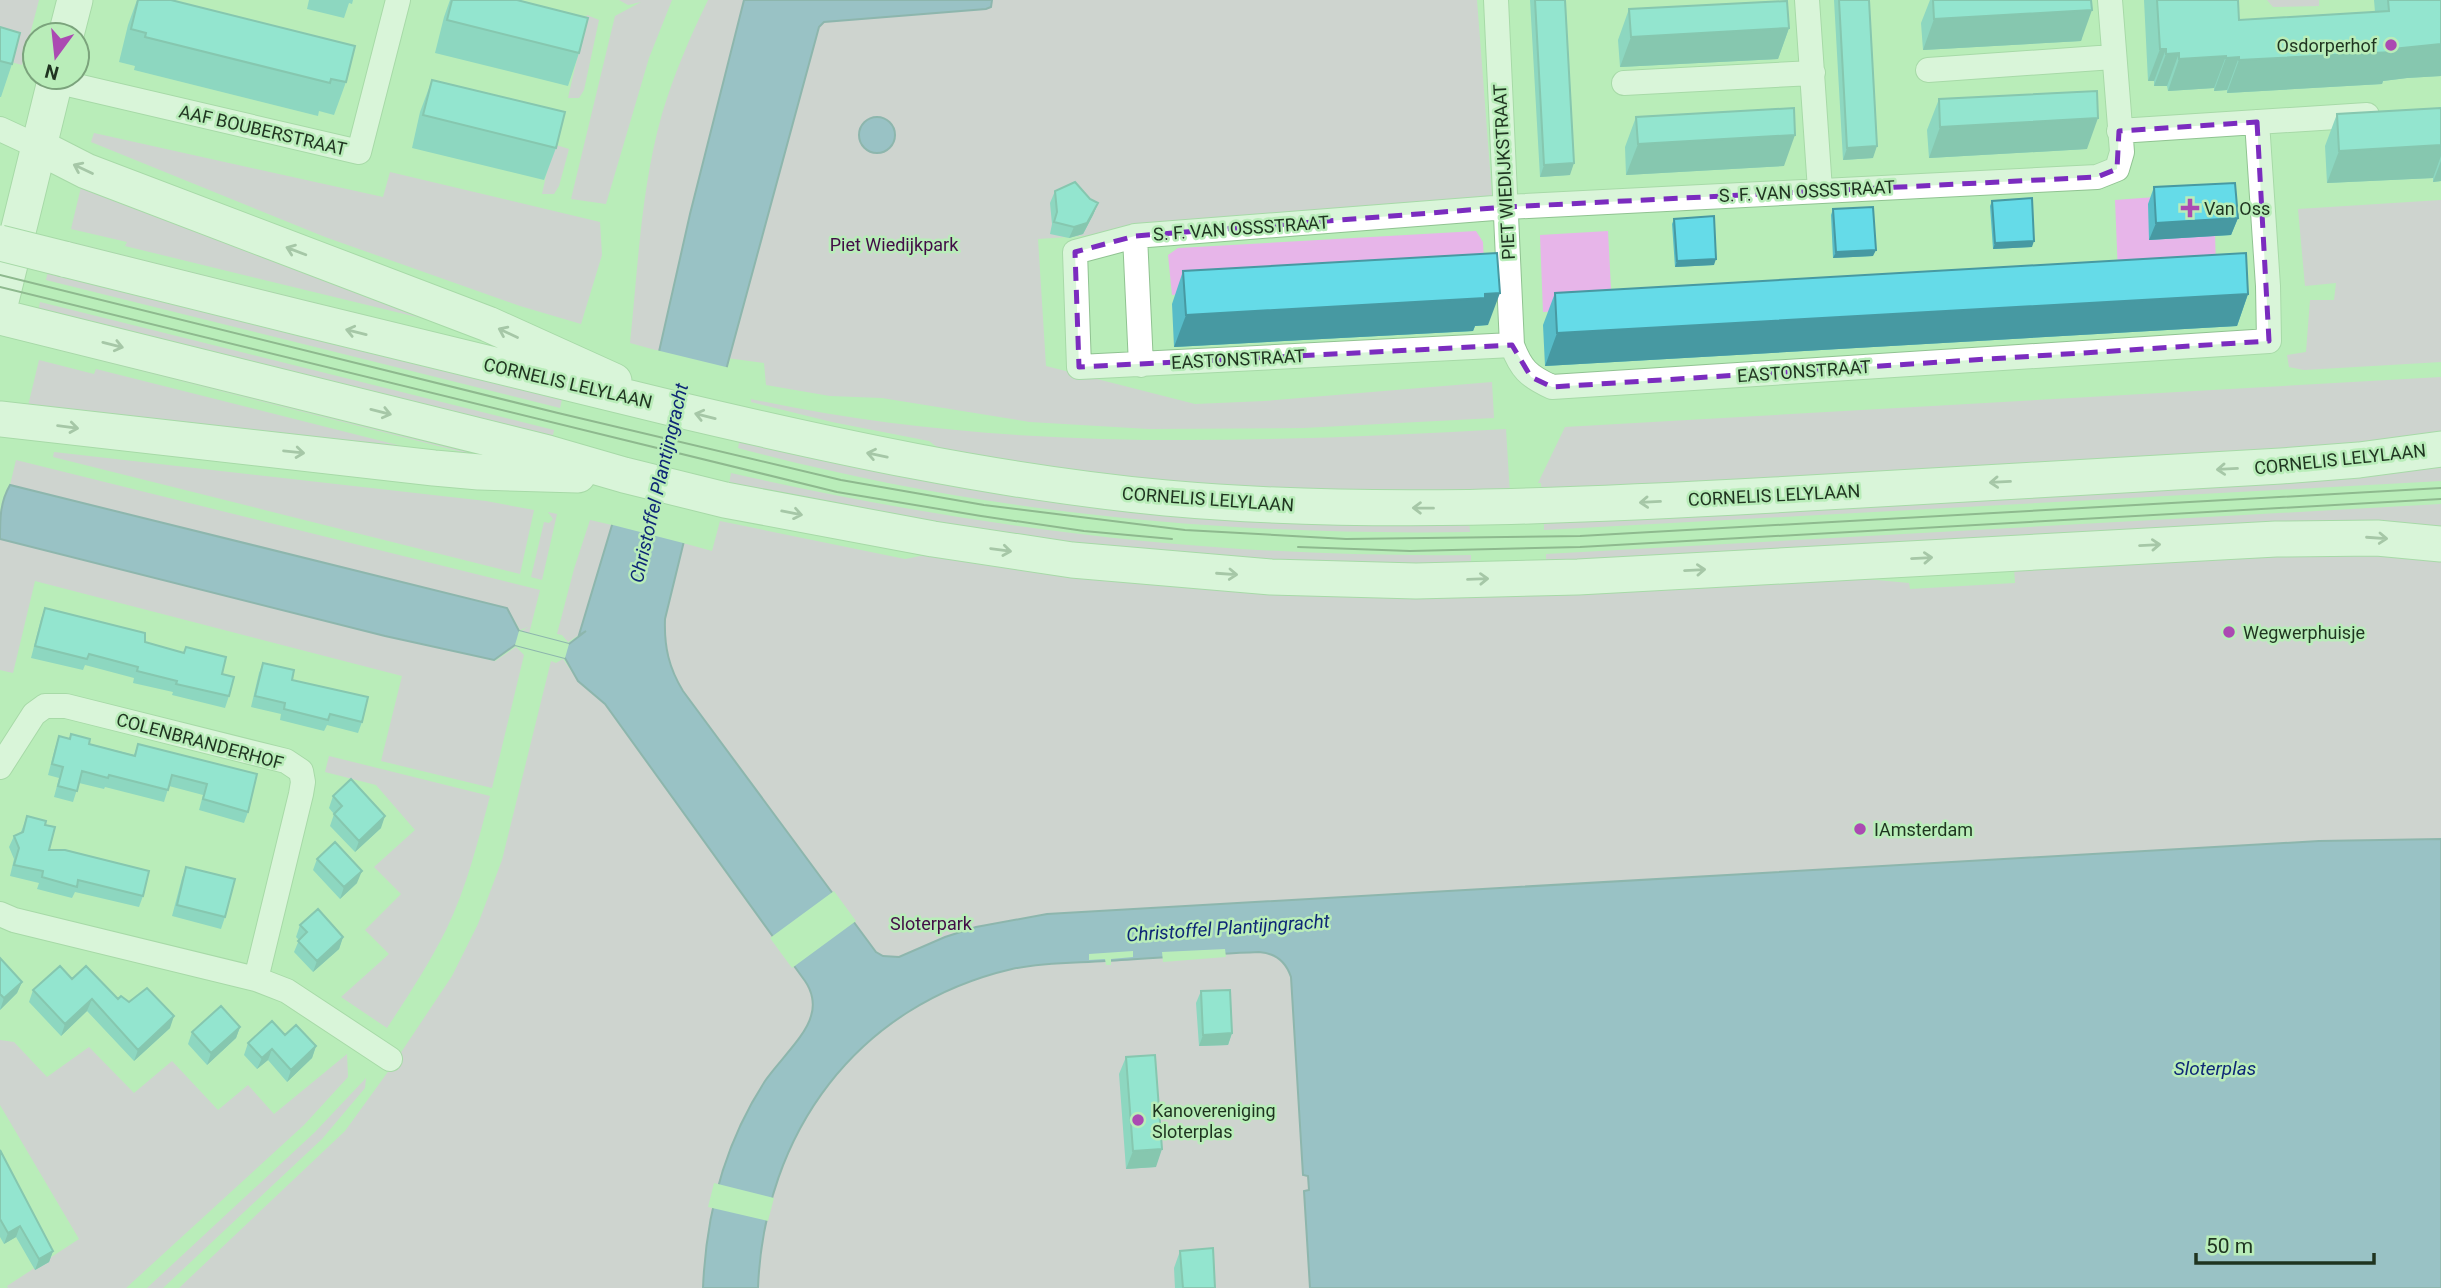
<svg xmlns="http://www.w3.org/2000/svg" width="2441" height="1288" viewBox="0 0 2441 1288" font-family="Roboto,sans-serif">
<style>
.green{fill:#e7b5e9}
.water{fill:#718fd3;stroke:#58749d;stroke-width:2}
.pier{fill:#b9edb9}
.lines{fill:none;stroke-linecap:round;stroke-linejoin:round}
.street-casing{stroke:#90c391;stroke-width:26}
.secondary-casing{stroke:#90c391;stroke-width:37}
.street{stroke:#fff;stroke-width:24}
.secondary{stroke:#fff;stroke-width:35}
.tram{stroke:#597a5a;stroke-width:2}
.secondary-bridge-casing{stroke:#90c391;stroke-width:37;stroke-linecap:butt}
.secondary-bridge{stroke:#fff;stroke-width:35}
.wall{fill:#57bcc8}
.shaded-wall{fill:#4799a2}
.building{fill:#65dbe8;stroke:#4799a2;stroke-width:2}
.oneway{stroke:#8f9a90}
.marked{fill:none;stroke:#7b2cbf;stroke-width:5;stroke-dasharray:14 9;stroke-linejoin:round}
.poi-dot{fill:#ab4ab2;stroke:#b9edb9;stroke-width:2.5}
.labels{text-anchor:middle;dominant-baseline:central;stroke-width:5;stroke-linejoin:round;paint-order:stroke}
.poi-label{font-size:18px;fill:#1f3420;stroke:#b9edb9;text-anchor:start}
.street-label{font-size:18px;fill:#1f3420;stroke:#b9edb9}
.park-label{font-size:18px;fill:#420d46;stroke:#b9edb9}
.water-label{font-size:19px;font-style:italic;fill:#0e2776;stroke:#b9edb9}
</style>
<rect width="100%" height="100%" fill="#b9edb9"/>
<path class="green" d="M0 0H39L22 65 0 59Z
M619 0H672L649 58 606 204 571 199 615 16 641 2 628 5Z
M708 0H744L690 214 659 351 630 343C638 267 641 188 662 114 674 74 690 37 708 0Z
M821 0H1477L1493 208 1038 239 1046 366 1195 404 1265 401 1492 382 1494 418 1303 428 1149 429 1030 422 882 398 830 396 766 385 764 363 727 358Z
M2267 0H2319V6L2273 7Z
M587 15 599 20 584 90 579 98H568Z
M94 133 383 197 390 172 600 222 602 255 581 324 520 306 325 237 91 142Z
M553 144 569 149 559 186 554 194H542Z
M82 183 466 329 125 246 127 242 71 229Z
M2182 195 2215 232 2216 270 2118 273 2115 200Z
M2441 200V362L2304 370 2289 367 2287 355 2306 352 2310 300H2334L2336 283 2305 286 2298 209Z
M1476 231 1483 242 1484 263 1172 295 1168 255 1178 248Z
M1608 231 1612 308 1543 312 1540 235Z
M68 241 499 348 550 366 67 247Z
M49 267 563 395 560 408 46 280Z
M40 302 554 430 552 440 38 312Z
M31 339 531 462 474 455 30 343Z
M39 360 94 374 96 369 433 454 28 406Z
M2441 377V432L2312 450 1542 493 1541 483H1538L1565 427Z
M751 399C999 453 1255 443 1506 429L1510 495 1471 496 1160 484 945 453 929 441 832 422 751 402Z
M740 439 1469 521 1470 532C1224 536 975 512 738 448Z
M54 452 486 501 534 510 520 574 53 457Z
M2441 458V481L1544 530V520Z
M16 460 540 590 529 634 520 632 528 627 520 630 507 608 10 485Z
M731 473C978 529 1218 558 1471 555V567H1353L1005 538 729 484Z
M2441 504V530L1546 565V554Z
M548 512 557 514 542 580 531 577 544 522 549 523 553 519Z
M590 520 612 525 579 635 568 642 562 635 557 634 574 569Z
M720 521 905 559 931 554 1844 577 1909 583 1910 589 2015 583 2014 567 2315 550 2441 559V1288H179L345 1131 390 1069 452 976 478 924 502 860 551 661 556 663 563 659 577 679 624 534 683 543 712 551Z
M0 539 385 636 495 661 516 647 524 655 492 788 381 761 402 676 35 581 13 673 0 670Z
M329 756 490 796C478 841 467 887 446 930 429 964 408 996 387 1028L341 997 389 954 365 930 401 894 374 867 415 830 376 785 325 772Z
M0 1040 14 1042 47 1077 89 1047 134 1093 172 1061 218 1110 248 1085 274 1114 347 1054 348 1077 304 1125 126 1288H8L7 1286 79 1239 0 1105Z
M366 1078 365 1088 322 1139 163 1288H147L315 1132Z"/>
<path class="water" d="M744 0H992L991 7 986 9 824 22 819 27 723 381 665 619C664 647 669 668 683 691L876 952 883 956 899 957 945 937 976 927 1047 914 2319 841 2441 839V1288H1310L1304 1191 1309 1190 1308 1176 1303 1175 1291 977C1286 962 1276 953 1259 952 1208 954 1157 958 1106 961 1076 963 1044 962 1012 969 857 1005 764 1133 758 1288H703C706 1213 724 1144 765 1081 777 1063 806 1036 811 1016 815 1004 812 991 805 981L605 704 578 681 565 658 515 645 494 660 385 636 0 539C0 519 0 502 10 485L507 608 519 631 569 644 586 631 579 635 612 525 656 365 690 214Z
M859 135a18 18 0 1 1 36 0a18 18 0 1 1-36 0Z"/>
<path class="pier" d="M656 350 730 368 687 544 609 524Z
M519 631 569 644 565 658 515 645Z
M834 891 856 921 792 968 770 938Z
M1225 949 1226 957 1163 962 1162 952Z
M1133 951V957L1111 959V965H1106L1105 959 1089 960V954Z
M714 1183 774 1198 768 1221 708 1207Z"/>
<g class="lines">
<g class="street-casing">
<path id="street" d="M1496 0 1512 345
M1807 0 1820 190
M2110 0 2122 152 2117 169 2097 177 1507 207 1135 236 1075 252 1079 367 1512 345C1521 369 1528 376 1552 387L2269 341 2268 286 2257 122
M1928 70 2113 57
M55 81 359 152 398 0
M1624 83 1813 73
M0 129 39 147
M2119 131 2367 115
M1135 236 1141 365
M0 767 34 714 45 706H66L286 761 301 771 303 782 301 794 256 979
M0 914 14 920 256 979 287 991 390 1059"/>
</g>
<g class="secondary-casing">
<path id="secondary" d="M66 35 75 0
M39 147 86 171 488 324 614 381
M64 259C265 309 465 359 667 407 832 446 996 482 1166 498 1368 516 1572 506 1774 495 1943 485 2112 476 2281 466L2359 460 2441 449
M0 305 56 77
M0 317 548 453 624 475 725 500 933 539 1072 560 1271 577 1416 581 1578 577 2276 539 2377 538 2441 544
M0 419 434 468 479 472 578 475"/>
</g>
<use href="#street" class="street"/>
<use href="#secondary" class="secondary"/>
<path class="tram" d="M0 275 558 413 841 480 984 505 1185 530 1346 539 1580 536 2441 488
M0 287 837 492 981 516 1084 531 1172 539
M1298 547 1410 551 1580 547 2441 499"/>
<g class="secondary-bridge-casing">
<path id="secondary-bridge" d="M0 243 64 259"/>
</g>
<use href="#secondary-bridge" class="secondary-bridge"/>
</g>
<path class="wall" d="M137 0H171L346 82 334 115 319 111 318 116 134 70 135 66 119 62 128 25Z
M309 0H353L352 4 349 3 344 18 307 9Z
M450 0H517L579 53 568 86 435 53 444 17Z
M1530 0H1565L1570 175 1540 177Z
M1834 0H1869L1873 158 1843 160Z
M1930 0H2091L2081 41 1923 50 1921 23Z
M2144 0H2238L2239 20 2375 12 2374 0H2441V76L2407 78 2383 81 2382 84 2227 93V90L2214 91V88L2168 91 2167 86H2154V81H2148Z
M1629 9 1789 28 1778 59 1620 67 1618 40Z
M0 27 12 64 1 97H0Z
M432 80 556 148 544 180 412 148 420 112Z
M1939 99 2087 149 1929 158 1927 130Z
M2441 108V181L2433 182V178L2327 183 2325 146 2337 114Z
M1636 117 1784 166 1626 175 1625 147Z
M2154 187 2238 218 2231 235 2149 240 2148 204Z
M1055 191 1090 199 1098 203 1093 215 1083 234 1069 238 1050 234 1052 224 1050 203Z
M1992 201 2032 247 1993 249 1990 206Z
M1833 209 1873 256 1833 258 1831 215Z
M1674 219 1714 265 1675 267 1672 224Z
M1183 271 1488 325 1475 326 1473 331 1174 347 1172 304Z
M1555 293 2248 294 2237 326 1545 366 1543 325Z
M45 608 145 642 184 653 186 647 222 674 229 696 225 708 172 695 173 692 133 683 134 678 85 665 83 670 31 658 41 619Z
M263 663 362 722 358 733 327 725 324 731 280 720 281 714 251 707 259 673Z
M59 736 134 755 138 744 257 774 248 812 244 823 199 810 203 795 169 786 164 802 105 787 104 789 79 783 73 802 54 797 59 778 48 775 55 748Z
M333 796 381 828 355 852 330 826 334 814 329 808Z
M27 816 45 825 49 850 143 896 139 907 75 892 72 898 37 889 39 883 10 876 14 859 9 847 14 836 21 832Z
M317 859 357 883 340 899 313 870Z
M186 867 225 917 221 929 172 916 182 878Z
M300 925 343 937 339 949 313 972 294 952 299 940 296 937Z
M0 958 22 982 17 993 0 1010Z
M72 979 118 999 129 1002 170 1028 134 1061 87 1011 61 1036 29 1002 33 990Z
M1201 991 1232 1033 1228 1045 1199 1046 1196 1003Z
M240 1027 236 1038 207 1065 188 1044 192 1032Z
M285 1035 316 1046 312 1058 287 1082 268 1060 257 1069 244 1055 248 1043Z
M1126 1057 1156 1167 1126 1169 1119 1074Z
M0 1150 53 1251 49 1262 35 1270 16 1237 4 1244 0 1237Z
M1180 1251 1215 1288H1175L1174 1268Z"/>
<path class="shaded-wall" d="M2092 10 2081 41 1923 50 1934 19Z
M1789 28 1778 59 1620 67 1631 37Z
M2441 44V76L2407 78 2383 81 2382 84 2227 93 2239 60Z
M2160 49H2166L2154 81H2148Z
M2179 53 2167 86H2154L2166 54Z
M2226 56 2214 88 2168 91 2179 59Z
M2239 57 2227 90 2214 91 2226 58Z
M2098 118 2087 149 1929 158 1940 127Z
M1795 135 1784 166 1626 175 1638 144Z
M2441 145V156L2433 178 2327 183 2339 151Z
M1877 146 1873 158 1843 160 1847 148Z
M2441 161V181L2433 182Z
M1574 163 1570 175 1540 177 1544 165Z
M1098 203 1093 215 1083 234 1069 238 1074 227Z
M2238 218 2231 235 2149 240 2156 223Z
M2034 241 2032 247 1993 249 1995 243Z
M1876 250 1873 256 1833 258 1836 252Z
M1716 259 1714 265 1675 267 1677 261Z
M1500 293 1488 325 1475 326 1473 331 1174 347 1186 315Z
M2248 294 2237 326 1545 366 1557 333Z
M385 816 381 828 355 852 359 841Z
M362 871 357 883 340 899 344 887Z
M343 937 339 949 313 972 317 961Z
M22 982 17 993 0 1010 4 998Z
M92 999 87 1011 61 1036 65 1024Z
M174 1016 170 1028 134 1061 138 1050Z
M240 1027 236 1038 207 1065 211 1053Z
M1232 1033 1228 1045 1199 1046 1203 1035Z
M316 1046 312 1058 287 1082 291 1070Z
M272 1049 268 1060 257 1069 262 1058Z
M1162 1149 1156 1167 1126 1169 1133 1151Z
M20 1226 16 1237 4 1244 8 1233Z
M53 1251 49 1262 35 1270 39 1259Z"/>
<path class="building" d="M138 0H171L355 46 346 82 331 79 330 83 145 37 146 33 131 29Z
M452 0H517L588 18 579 53 447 20Z
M1535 0H1565L1574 163 1544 165Z
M1839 0H1869L1877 146 1847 148Z
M1933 0H2091L2092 10 1934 19Z
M2157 0H2238L2239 20 2389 11 2388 0H2441V44L2393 49V52L2239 60V57L2226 58V56L2179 59V53L2166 54V49H2160Z
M1787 1 1789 28 1631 37 1629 9Z
M0 27 20 33 12 64 0 61Z
M432 80 565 112 556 148 423 115Z
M2097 91 2098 118 1940 127 1939 99Z
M1794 108 1795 135 1638 144 1636 117Z
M2441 108V145L2339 151 2337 114Z
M1075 182 1090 199 1098 203 1087 223 1074 227 1054 222 1057 212 1055 191Z
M2235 183 2238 218 2156 223 2154 187Z
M2032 198 2034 241 1995 243 1992 201Z
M1873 207 1876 250 1836 252 1833 209Z
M1714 216 1716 259 1677 261 1674 219Z
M1497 253 1500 293 1485 294V298L1186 315 1183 271Z
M2246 253 2248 294 1557 333 1555 293Z
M45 608 145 633V642L184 653 186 647 226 657 222 674 234 677 229 696 176 684 177 681 137 671 138 667 89 654 87 659 35 646Z
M263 663 294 670 292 680 368 697 362 722 330 714 328 720 284 709 285 703 255 696Z
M71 734 90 739 89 744 135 756 138 744 257 774 248 812 203 799 207 784 172 775 168 790 109 775 108 778 82 771 77 791 58 786 63 767 52 764 59 736 70 739Z
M351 779 385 816 359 841 334 814 342 806 333 796Z
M27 816 46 821 45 825 55 827 49 850H65L149 871 143 896 78 880 77 887 42 877 43 871 14 865 19 848 14 836 23 832Z
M335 842 362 871 344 887 317 859Z
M186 867 235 879 225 917 177 905Z
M318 909 343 937 317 961 298 941 307 932 300 925Z
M0 958 22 982 4 998 0 994Z
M60 966 72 979 86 966 118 999 121 996 129 1002 147 988 174 1016 138 1050 92 999 65 1024 33 990Z
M1230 990 1232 1033 1203 1035 1201 991Z
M221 1006 240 1027 211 1053 192 1032Z
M272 1021 285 1035 296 1025 316 1046 291 1070 272 1049 262 1058 248 1043Z
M1155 1055 1162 1149 1133 1151 1126 1057Z
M0 1150 53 1251 39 1259 20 1226 8 1233 0 1219Z
M1213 1248 1215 1288H1183L1180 1251Z"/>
<defs><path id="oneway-shaft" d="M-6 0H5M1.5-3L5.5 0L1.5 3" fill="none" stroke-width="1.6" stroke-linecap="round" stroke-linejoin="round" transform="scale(1.75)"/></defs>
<g class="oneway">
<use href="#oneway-shaft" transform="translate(83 169) rotate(-155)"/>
<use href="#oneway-shaft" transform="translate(296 251) rotate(-159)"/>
<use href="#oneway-shaft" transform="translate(356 332) rotate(-166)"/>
<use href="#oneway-shaft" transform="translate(508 333) rotate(-155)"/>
<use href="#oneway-shaft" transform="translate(113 345) rotate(14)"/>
<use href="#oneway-shaft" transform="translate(381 412) rotate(14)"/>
<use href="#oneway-shaft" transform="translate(705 416) rotate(-166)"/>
<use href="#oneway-shaft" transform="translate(68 427) rotate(7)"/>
<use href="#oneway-shaft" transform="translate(294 452) rotate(6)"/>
<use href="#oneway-shaft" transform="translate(877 455) rotate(-168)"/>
<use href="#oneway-shaft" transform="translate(2227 469) rotate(177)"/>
<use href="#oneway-shaft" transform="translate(2000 482) rotate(177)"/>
<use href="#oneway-shaft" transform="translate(1650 502) rotate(177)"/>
<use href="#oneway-shaft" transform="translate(1423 508) rotate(-179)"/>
<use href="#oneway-shaft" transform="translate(792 513) rotate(11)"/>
<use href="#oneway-shaft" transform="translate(2377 538) rotate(4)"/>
<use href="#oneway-shaft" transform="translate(2150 545) rotate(-3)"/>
<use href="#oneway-shaft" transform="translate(1001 550) rotate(8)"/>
<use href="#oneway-shaft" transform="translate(1922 558) rotate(-3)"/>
<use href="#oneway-shaft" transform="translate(1695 570) rotate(-3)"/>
<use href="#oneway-shaft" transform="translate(1227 574) rotate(4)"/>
<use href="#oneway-shaft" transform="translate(1478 579) rotate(-2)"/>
</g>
<path d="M0 0H2441V1288H0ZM2257 122 2269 341 1552 387 1531 377 1512 345 1079 367 1075 252 1135 236 1507 207 2097 177 2117 169 2119 131Z" fill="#b9edb9" fill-opacity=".55" fill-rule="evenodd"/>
<path class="marked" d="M2257 122 2269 341 1552 387 1531 377 1512 345 1079 367 1075 252 1135 236 1507 207 2097 177 2117 169 2119 131Z"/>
<g class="poi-dot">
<circle cx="2391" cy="45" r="7"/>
<path d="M2186.5 197.5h7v7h7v7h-7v7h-7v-7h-7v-7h7z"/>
<circle cx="2229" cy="632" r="7"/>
<circle cx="1860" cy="829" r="7"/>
<circle cx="1138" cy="1120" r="7"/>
</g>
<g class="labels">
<g class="poi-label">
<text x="2377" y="45" text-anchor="end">Osdorperhof</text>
<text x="2204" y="208">Van Oss</text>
<text x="2243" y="632">Wegwerphuisje</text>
<text x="1874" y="829">IAmsterdam</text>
<text x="1152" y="1110">Kanovereniging<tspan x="1152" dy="21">Sloterplas</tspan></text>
</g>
<g class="street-label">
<text transform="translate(263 130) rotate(13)">AAF BOUBERSTRAAT</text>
<text transform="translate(1504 172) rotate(-93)">PIET WIEDIJKSTRAAT</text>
<text transform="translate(1807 191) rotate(-3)">S. F. VAN OSSSTRAAT</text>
<text transform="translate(1241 228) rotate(-4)">S. F. VAN OSSSTRAAT</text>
<text transform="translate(1238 359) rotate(-3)">EASTONSTRAAT</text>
<text transform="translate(1804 371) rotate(-4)">EASTONSTRAAT</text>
<text transform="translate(568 383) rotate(13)">CORNELIS LELYLAAN</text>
<text transform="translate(2340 459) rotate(-6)">CORNELIS LELYLAAN</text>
<text transform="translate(1774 495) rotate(-3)">CORNELIS LELYLAAN</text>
<text transform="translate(1208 499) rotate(4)">CORNELIS LELYLAAN</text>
<text transform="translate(200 741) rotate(15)">COLENBRANDERHOF</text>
</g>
<g class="park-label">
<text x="894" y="244">Piet Wiedijkpark</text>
<text x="931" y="923">Sloterpark</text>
</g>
<g class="water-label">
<text transform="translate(659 483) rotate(-77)">Christoffel Plantijngracht</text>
<text transform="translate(1228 928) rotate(-4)">Christoffel Plantijngracht</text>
<text x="2215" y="1068">Sloterplas</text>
</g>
</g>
<g transform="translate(56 56) rotate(195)"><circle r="33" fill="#b9edb9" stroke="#7ba37c" stroke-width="2"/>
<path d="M0-5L12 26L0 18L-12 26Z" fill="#ab4ab2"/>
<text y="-10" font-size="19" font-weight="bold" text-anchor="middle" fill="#1f3420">N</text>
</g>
<path d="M2196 1253v10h178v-10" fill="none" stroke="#1f3420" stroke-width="3.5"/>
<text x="2206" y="1253" font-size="21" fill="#1f3420" stroke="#b9edb9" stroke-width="5" paint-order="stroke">50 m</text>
</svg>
